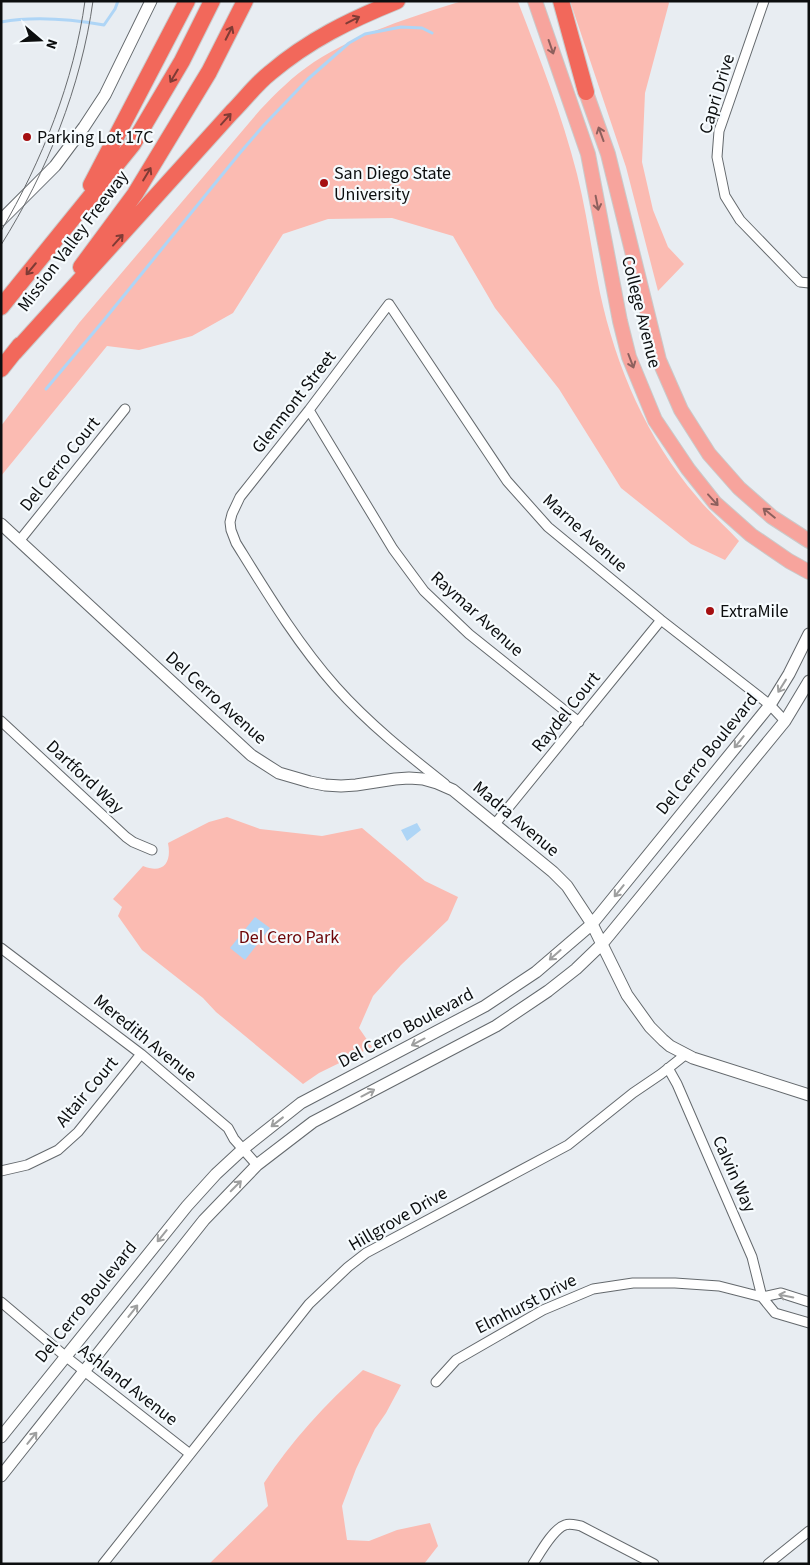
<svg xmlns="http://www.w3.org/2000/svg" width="810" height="1565" viewBox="0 0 810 1565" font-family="'Source Sans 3',sans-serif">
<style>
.green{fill:#fbbbb2}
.water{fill:#aed5f6}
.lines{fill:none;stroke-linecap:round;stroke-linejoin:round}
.stream{stroke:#aed5f6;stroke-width:3}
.minor-casing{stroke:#64696d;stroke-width:11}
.tertiary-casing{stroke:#64696d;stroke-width:13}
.primary-casing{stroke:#cacaca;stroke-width:16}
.motorway-casing{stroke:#cacaca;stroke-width:18}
.minor{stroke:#fff;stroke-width:9}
.tertiary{stroke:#fff;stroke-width:11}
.primary{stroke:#f7a49d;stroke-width:14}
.motorway{stroke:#f2685b;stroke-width:16}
.tram{stroke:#696c6f;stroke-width:1}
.oneway{stroke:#7f3b35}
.oneway2{stroke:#8d605d}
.oneway3{stroke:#9e9f9f}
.poi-dot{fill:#a50f11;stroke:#f6fbfe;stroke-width:2}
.labels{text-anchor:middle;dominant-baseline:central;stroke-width:4.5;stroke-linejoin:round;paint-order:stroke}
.street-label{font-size:18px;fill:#0c0e0f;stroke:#f6fbfe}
.poi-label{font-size:18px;fill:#0c0e0f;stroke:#f6fbfe;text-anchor:start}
.park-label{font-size:18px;fill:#6c0407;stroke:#f6fbfe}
</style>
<rect width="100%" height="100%" fill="#e8edf2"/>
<path class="green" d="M462 1 518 2C540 59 562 115 577 174 587 214 592 254 600 293 616 367 647 439 697 497 710 513 725 526 739 541L725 560 691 544 621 488 559 389 495 308 453 236 392 218 328 219 283 234 233 313 192 336 139 350 107 346 1 476V426L79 323 260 110C276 93 293 76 314 62 359 33 411 17 462 1Z
M570 1H668L669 3 645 93 642 162 653 210 668 247 684 264 658 291 626 167Z
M227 817 260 829 322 836 362 828 425 881 458 897 448 920 401 965 373 996 359 1028 372 1047 319 1073 303 1084 216 1012 203 998 142 950 118 916 122 907 113 899 143 866C163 874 172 863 168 843L209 822Z
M363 1370 401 1385 386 1413 375 1429 356 1469 342 1506 347 1540 369 1541 397 1530 430 1523 438 1546 424 1564H209L268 1506 264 1483C291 1441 326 1404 363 1370Z"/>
<path class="water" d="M417 823 421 830 407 841 401 830Z
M255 917 270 928 245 960 230 948Z"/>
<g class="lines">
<path class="stream" d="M1 22C35 16 70 19 104 25L115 9 118 1
M46 389 104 320 239 154 264 125 308 79 349 43 365 34 401 27 422 28 432 33"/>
<g class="minor-casing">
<path id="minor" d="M764 1 719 131 717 157 725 196 740 220 800 282 809 283
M309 410 393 549 424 591 469 634 579 722
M20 540 125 409
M1 721 126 837 133 842 152 850
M445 784C407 754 369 724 336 687 297 643 267 593 236 543L231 530 230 522 232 514 240 497 309 410 389 304 507 481 548 527 661 620 770 705 785 721
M495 824 661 620
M1 948 141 1054 228 1128 234 1139 257 1165
M668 1068 677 1084 752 1257 762 1297 775 1313 809 1323
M1 1171 27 1165 58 1150 78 1132 141 1054
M1 1302 65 1356 190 1454
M436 1382 456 1360 543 1310 593 1289 633 1283H675L719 1286 762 1297 781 1293 809 1302
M103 1564 309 1304 348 1267 366 1253 568 1145 633 1093 661 1074 685 1055
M533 1564C540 1553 553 1529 565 1525 570 1523 575 1525 581 1526L654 1564
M768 1564 809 1531"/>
</g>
<g class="tertiary-casing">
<path id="tertiary" d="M1 220 55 166 84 127 105 95 151 1
M1 524 251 755 279 773 310 782 325 785 341 786 356 785 395 779 409 778 423 779 437 783 453 790 553 872 567 886 592 924 627 995 650 1027 663 1040 670 1046 693 1058 809 1095
M1 1437 187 1206 216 1174 243 1149 301 1103 485 1006 536 972 592 924 770 705 789 674 809 634
M1 1476 204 1220 257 1165 313 1122 496 1026 548 991 576 969 602 944 785 721 809 681"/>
</g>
<g class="primary-casing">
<path id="primary" d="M535 1 588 154 620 321 629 357 655 420 688 469 715 503 751 535 789 561 809 572
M583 84 608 154 659 360 681 410 709 454 739 488 772 517 809 541"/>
</g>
<g class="motorway-casing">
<path id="motorway" d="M561 1 586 92
M91 185 187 1
M81 267 135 194 209 72 245 1
M1 307 133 144 182 61 212 1
M14 353 232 112C245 99 256 84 270 73 309 40 350 20 397 1
M1 369 20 345"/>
</g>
<use href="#minor" class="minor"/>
<use href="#tertiary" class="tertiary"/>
<use href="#primary" class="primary"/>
<use href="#motorway" class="motorway"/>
<path class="tram" d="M1 231C42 161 74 81 85 1
M1 245C47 172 81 87 93 1"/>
</g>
<defs><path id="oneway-shaft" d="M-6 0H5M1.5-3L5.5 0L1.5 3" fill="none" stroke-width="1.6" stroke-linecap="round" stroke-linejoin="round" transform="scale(1.25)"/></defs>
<g class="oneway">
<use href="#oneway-shaft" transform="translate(353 20) rotate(-27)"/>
<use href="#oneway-shaft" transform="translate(229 33) rotate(-63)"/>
<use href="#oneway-shaft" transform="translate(174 76) rotate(121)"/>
<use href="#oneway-shaft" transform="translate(226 119) rotate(-48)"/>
<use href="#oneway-shaft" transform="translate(147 174) rotate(-59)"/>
<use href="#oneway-shaft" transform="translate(118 240) rotate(-48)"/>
<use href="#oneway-shaft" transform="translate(31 269) rotate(130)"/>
</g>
<g class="oneway2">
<use href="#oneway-shaft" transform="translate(551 47) rotate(71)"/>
<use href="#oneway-shaft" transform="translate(601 134) rotate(-110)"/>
<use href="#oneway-shaft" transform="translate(597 203) rotate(79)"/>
<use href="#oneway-shaft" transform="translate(631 361) rotate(69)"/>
<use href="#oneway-shaft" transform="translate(713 500) rotate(48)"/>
<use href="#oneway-shaft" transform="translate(769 513) rotate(-141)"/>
</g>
<g class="oneway3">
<use href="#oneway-shaft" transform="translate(782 686) rotate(122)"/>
<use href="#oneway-shaft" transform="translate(739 742) rotate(129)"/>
<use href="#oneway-shaft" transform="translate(619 891) rotate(129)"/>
<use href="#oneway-shaft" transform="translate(555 955) rotate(139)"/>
<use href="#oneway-shaft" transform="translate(418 1042) rotate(152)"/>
<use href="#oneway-shaft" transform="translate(368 1093) rotate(-28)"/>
<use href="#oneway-shaft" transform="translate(277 1122) rotate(142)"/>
<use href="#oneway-shaft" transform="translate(236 1186) rotate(-45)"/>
<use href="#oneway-shaft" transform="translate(162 1236) rotate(129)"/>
<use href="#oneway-shaft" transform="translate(786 1296) rotate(-169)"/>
<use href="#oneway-shaft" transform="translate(133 1311) rotate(-52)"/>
<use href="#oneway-shaft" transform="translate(32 1438) rotate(-51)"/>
</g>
<g class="poi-dot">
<circle cx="27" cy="137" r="5"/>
<circle cx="324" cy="183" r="5"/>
<circle cx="710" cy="611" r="5"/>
</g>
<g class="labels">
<g class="street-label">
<text transform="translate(717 94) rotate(-73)">Capri Drive</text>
<text transform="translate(73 241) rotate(-53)">Mission Valley Freeway</text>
<text transform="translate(641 312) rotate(76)">College Avenue</text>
<text transform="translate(294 402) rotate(-52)">Glenmont Street</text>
<text transform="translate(60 464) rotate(-51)">Del Cerro Court</text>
<text transform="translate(585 533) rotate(42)">Marne Avenue</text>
<text transform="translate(477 614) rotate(42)">Raymar Avenue</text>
<text transform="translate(216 698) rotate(42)">Del Cerro Avenue</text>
<text transform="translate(566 712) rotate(-51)">Raydel Court</text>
<text transform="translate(707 754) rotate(-51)">Del Cerro Boulevard</text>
<text transform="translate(85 777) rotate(43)">Dartford Way</text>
<text transform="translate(516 819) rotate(40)">Madra Avenue</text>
<text transform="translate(406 1028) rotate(-28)">Del Cerro Boulevard</text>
<text transform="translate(145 1038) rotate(39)">Meredith Avenue</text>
<text transform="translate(87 1092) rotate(-50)">Altair Court</text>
<text transform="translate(734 1174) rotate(66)">Calvin Way</text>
<text transform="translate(398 1219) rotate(-30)">Hillgrove Drive</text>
<text transform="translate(86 1302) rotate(-51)">Del Cerro Boulevard</text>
<text transform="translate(526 1304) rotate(-27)">Elmhurst Drive</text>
<text transform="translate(128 1385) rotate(38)">Ashland Avenue</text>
</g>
<g class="poi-label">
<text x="37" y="137">Parking Lot 17C</text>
<text x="334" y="173">San Diego State<tspan x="334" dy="21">University</tspan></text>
<text x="720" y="611">ExtraMile</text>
</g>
<g class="park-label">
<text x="289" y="937">Del Cero Park</text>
</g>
</g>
<rect width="810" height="1565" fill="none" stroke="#0c0e0f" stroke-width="5"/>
<g transform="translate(40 40) rotate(109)" stroke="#f6fbfe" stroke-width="4" paint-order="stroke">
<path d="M0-4L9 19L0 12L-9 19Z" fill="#0c0e0f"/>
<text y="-8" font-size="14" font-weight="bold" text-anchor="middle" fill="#0c0e0f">N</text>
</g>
</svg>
